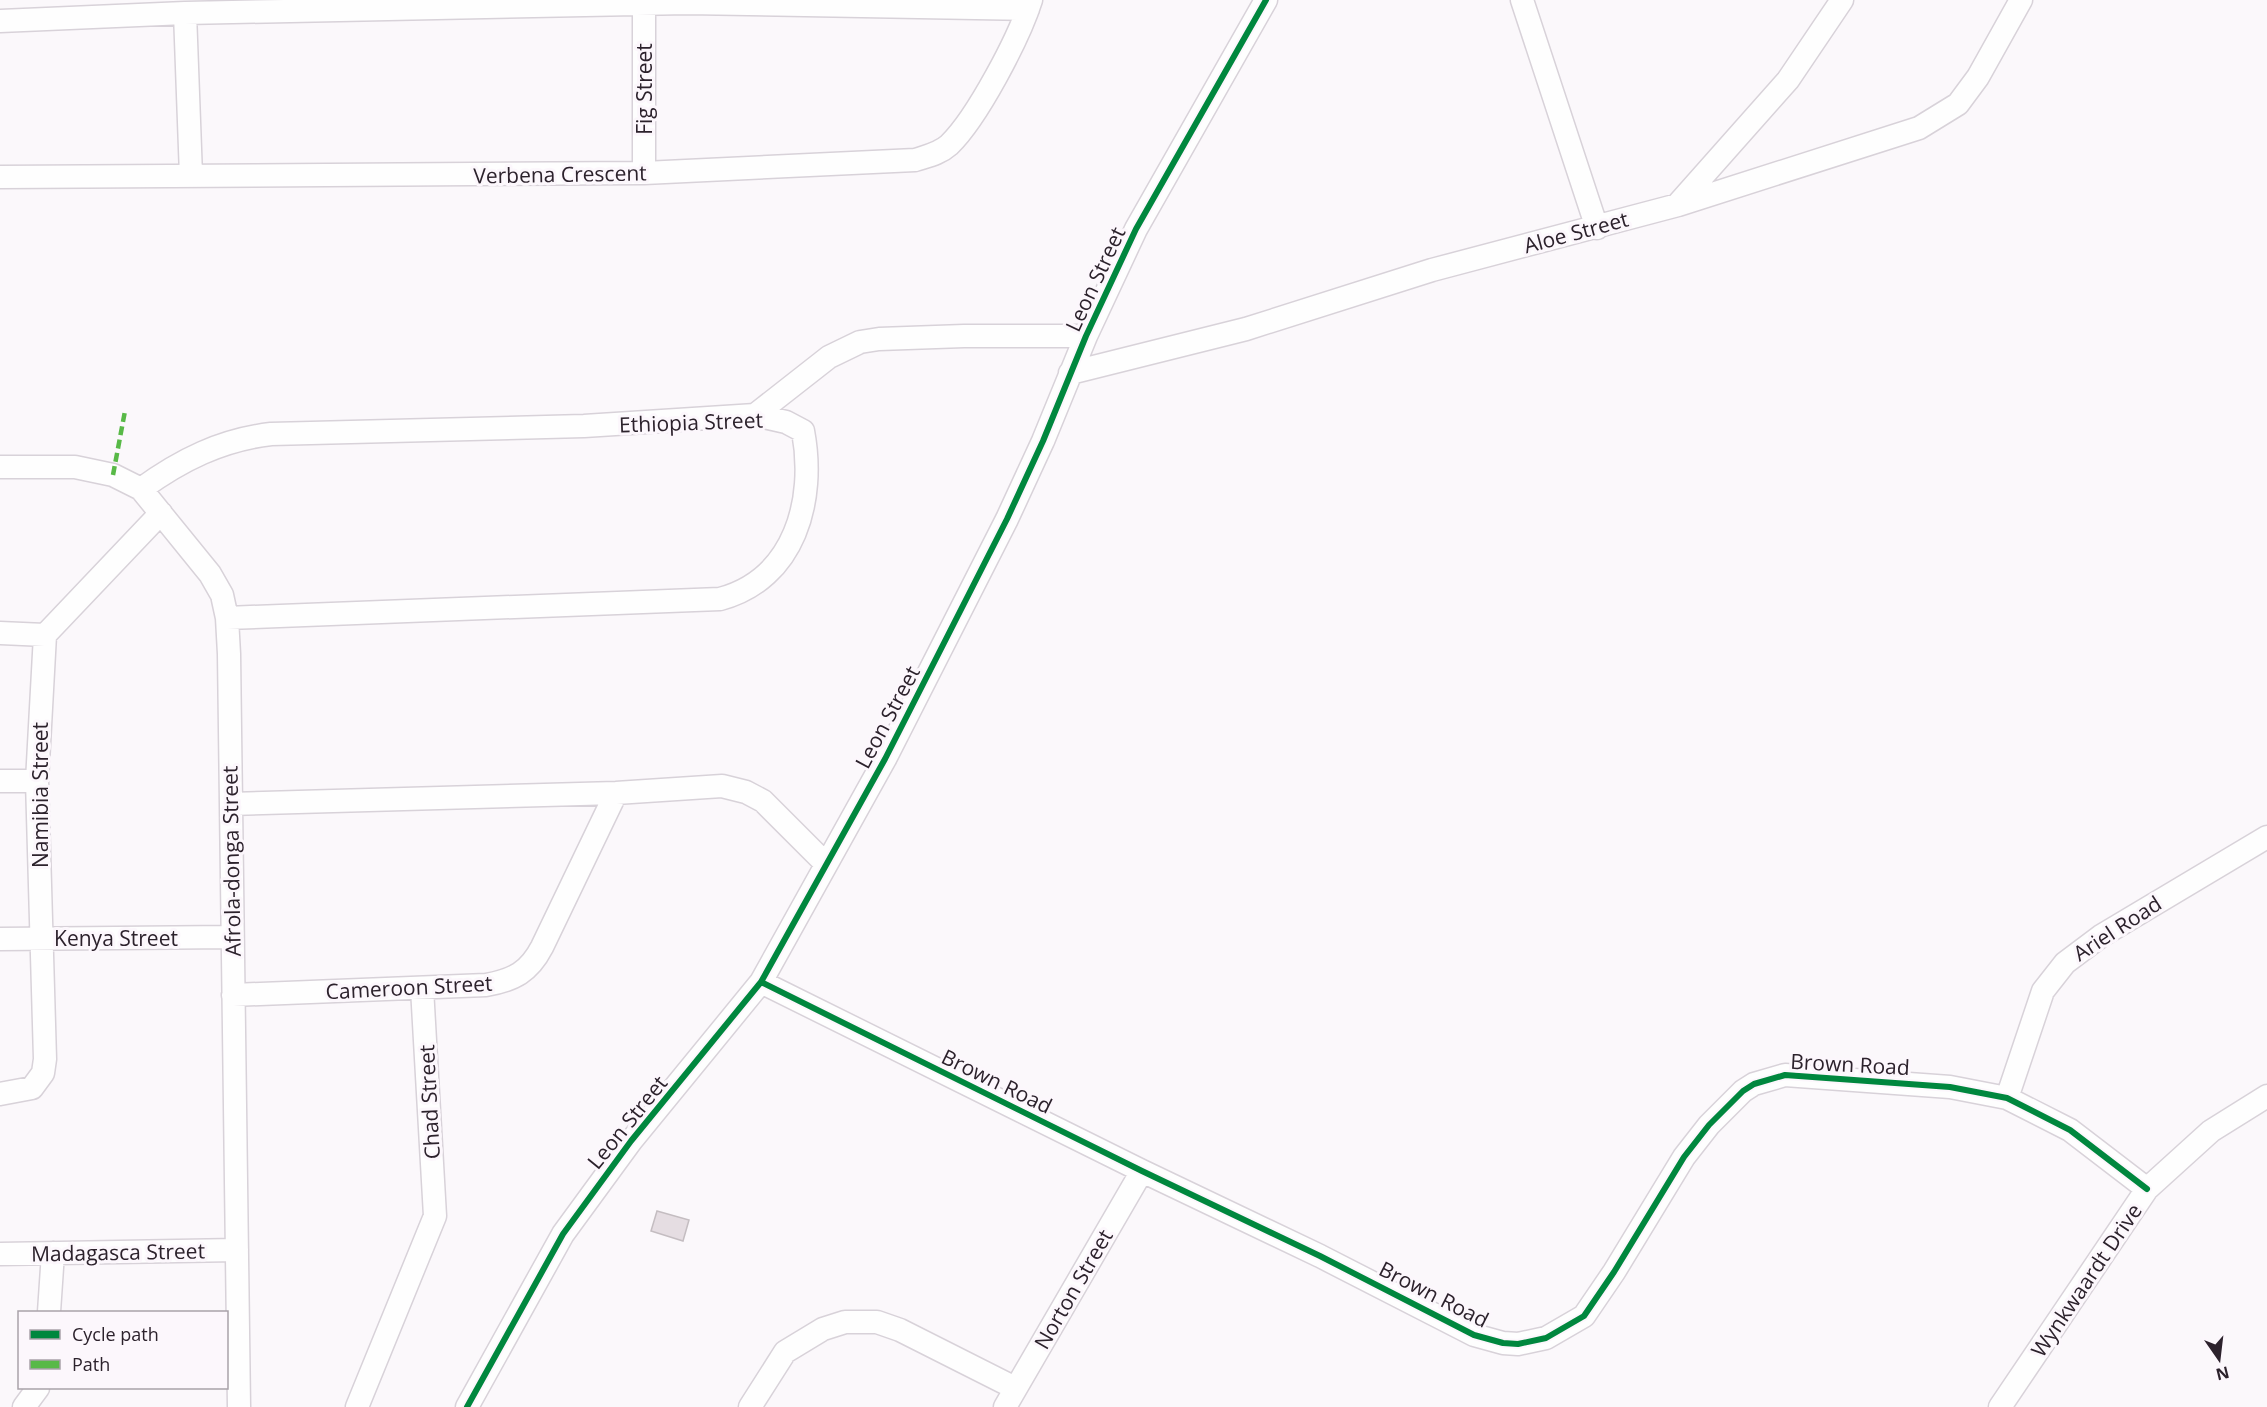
<svg xmlns="http://www.w3.org/2000/svg" width="2267" height="1407" viewBox="0 0 2267 1407" font-family="'Open Sans',sans-serif">
<style>
.building{fill:#e5dde2;stroke:#c4bdc1;stroke-width:1.5}
.lines{fill:none;stroke-linecap:round;stroke-linejoin:round}
.minor-casing{stroke:#d8d2d9;stroke-width:25}
.minor{stroke:#fefefe;stroke-width:22}
.quiet{stroke:#58b947;stroke-width:4.5;stroke-dasharray:9 4.5;stroke-linecap:butt}
.cycleway-casing{stroke:#fcf7fc;stroke-width:10}
.cycleway{stroke:#00873e;stroke-width:6}
.labels{text-anchor:middle;dominant-baseline:central;stroke-width:6;stroke-linejoin:round;paint-order:stroke}
.street-label{font-size:21px;fill:#2c222c;stroke:#fcf7fc}
</style>
<rect width="100%" height="100%" fill="#fbf8fb"/>
<path class="building" d="M657 1211 689 1220 683 1241 651 1231Z"/>
<g class="lines">
<g class="minor-casing">
<path id="minor" d="M1522 0 1597 228
M185 13 191 176
M0 21 185 13 687 3 1028 9
M644 173V4
M0 177 644 173 915 160C927 156 939 154 949 145 977 118 1019 38 1031 0
M1678 204 1788 80 1842 0
M1070 373 1246 329 1432 270 1678 205 1919 128 1958 104 1978 77 2021 0
M755 415 829 357 860 342 879 339 964 336H1086
M0 467H75L113 475 141 489 210 574 222 595 227 618 229 654 239 1407
M141 489C181 460 221 440 271 434L584 426 755 415 786 422 803 431C816 500 795 579 720 599L227 618
M0 633 45 635
M0 781H37
M231 804 616 793 722 786 746 792 763 801 826 864
M0 939 232 937
M761 982 1142 1171 1320 1256 1474 1335 1503 1343 1518 1344 1546 1338 1584 1316 1614 1272 1684 1157 1709 1125 1743 1091 1754 1084 1785 1075 1950 1087 2007 1098 2070 1130 2147 1189
M233 995 486 985C514 980 529 972 542 947L616 793
M0 1094 32 1088 43 1073 45 1059 37 781 45 635 161 513
M2007 1098 2043 991 2065 963 2101 936 2267 837
M0 1254 237 1250
M49 1312 53 1253
M24 1407 38 1388
M357 1407 435 1216 422 988
M467 1407 563 1234 631 1141 761 982 885 759 1007 519 1043 441 1086 336 1136 229 1266 0
M750 1407 785 1352 823 1329 845 1322H877L900 1330 1015 1388
M1005 1407 1142 1171
M2000 1407 2147 1189 2211 1131 2267 1096"/>
</g>
<use href="#minor" class="minor"/>
<path class="quiet" d="M113 475 125 411"/>
<g class="cycleway-casing">
<path id="cycleway" d="M761 982 1142 1171 1320 1256 1474 1335 1503 1343 1518 1344 1546 1338 1584 1316 1614 1272 1684 1157 1709 1125 1743 1091 1754 1084 1785 1075 1950 1087 2007 1098 2070 1130 2147 1189
M467 1407 563 1234 631 1141 761 982 885 759 1007 519 1043 441 1086 336 1136 229 1266 0"/>
</g>
<use href="#cycleway" class="cycleway"/>
</g>
<g class="labels">
<g class="street-label">
<text transform="translate(644 89) rotate(-90)">Fig Street</text>
<text transform="translate(560 174) rotate(-1)">Verbena Crescent</text>
<text transform="translate(1576 232) rotate(-15)">Aloe Street</text>
<text transform="translate(1095 279) rotate(-65)">Leon Street</text>
<text transform="translate(691 422) rotate(-2)">Ethiopia Street</text>
<text transform="translate(887 717) rotate(-62)">Leon Street</text>
<text transform="translate(40 795) rotate(-90)">Namibia Street</text>
<text transform="translate(231 861) rotate(-91)">Afrola-donga Street</text>
<text transform="translate(2117 928) rotate(-33)">Ariel Road</text>
<text x="116" y="938">Kenya Street</text>
<text transform="translate(409 987) rotate(-3)">Cameroon Street</text>
<text transform="translate(1850 1064) rotate(3)">Brown Road</text>
<text transform="translate(997 1081) rotate(26)">Brown Road</text>
<text transform="translate(429 1102) rotate(-93)">Chad Street</text>
<text transform="translate(627 1122) rotate(-51)">Leon Street</text>
<text transform="translate(118 1252) rotate(-1)">Madagasca Street</text>
<text transform="translate(2086 1280) rotate(-56)">Wynkwaardt Drive</text>
<text transform="translate(1073 1289) rotate(-60)">Norton Street</text>
<text transform="translate(1434 1294) rotate(27)">Brown Road</text>
</g>
</g>
<rect x="18" y="1311" width="210" height="78" fill="#fcf7fc" stroke="#a9a2a9" stroke-width="1.5"/>
<rect x="30" y="1330" width="30" height="9" fill="#00873e" stroke="#a9a2a9" stroke-width="1.5"/>
<text x="72" y="1341" font-size="18" fill="#2c222c">Cycle path</text>
<rect x="30" y="1360" width="30" height="9" fill="#58b947" stroke="#a9a2a9" stroke-width="1.5"/>
<text x="72" y="1371" font-size="18" fill="#2c222c">Path</text>
<g transform="translate(2219 1359) rotate(166)" stroke="#fcf7fc" stroke-width="4.5" paint-order="stroke">
<path d="M0-4.5L10 22L0 15L-10 22Z" fill="#2c222c"/>
<text y="-9" font-size="16" font-weight="bold" text-anchor="middle" fill="#2c222c">N</text>
</g>
</svg>
